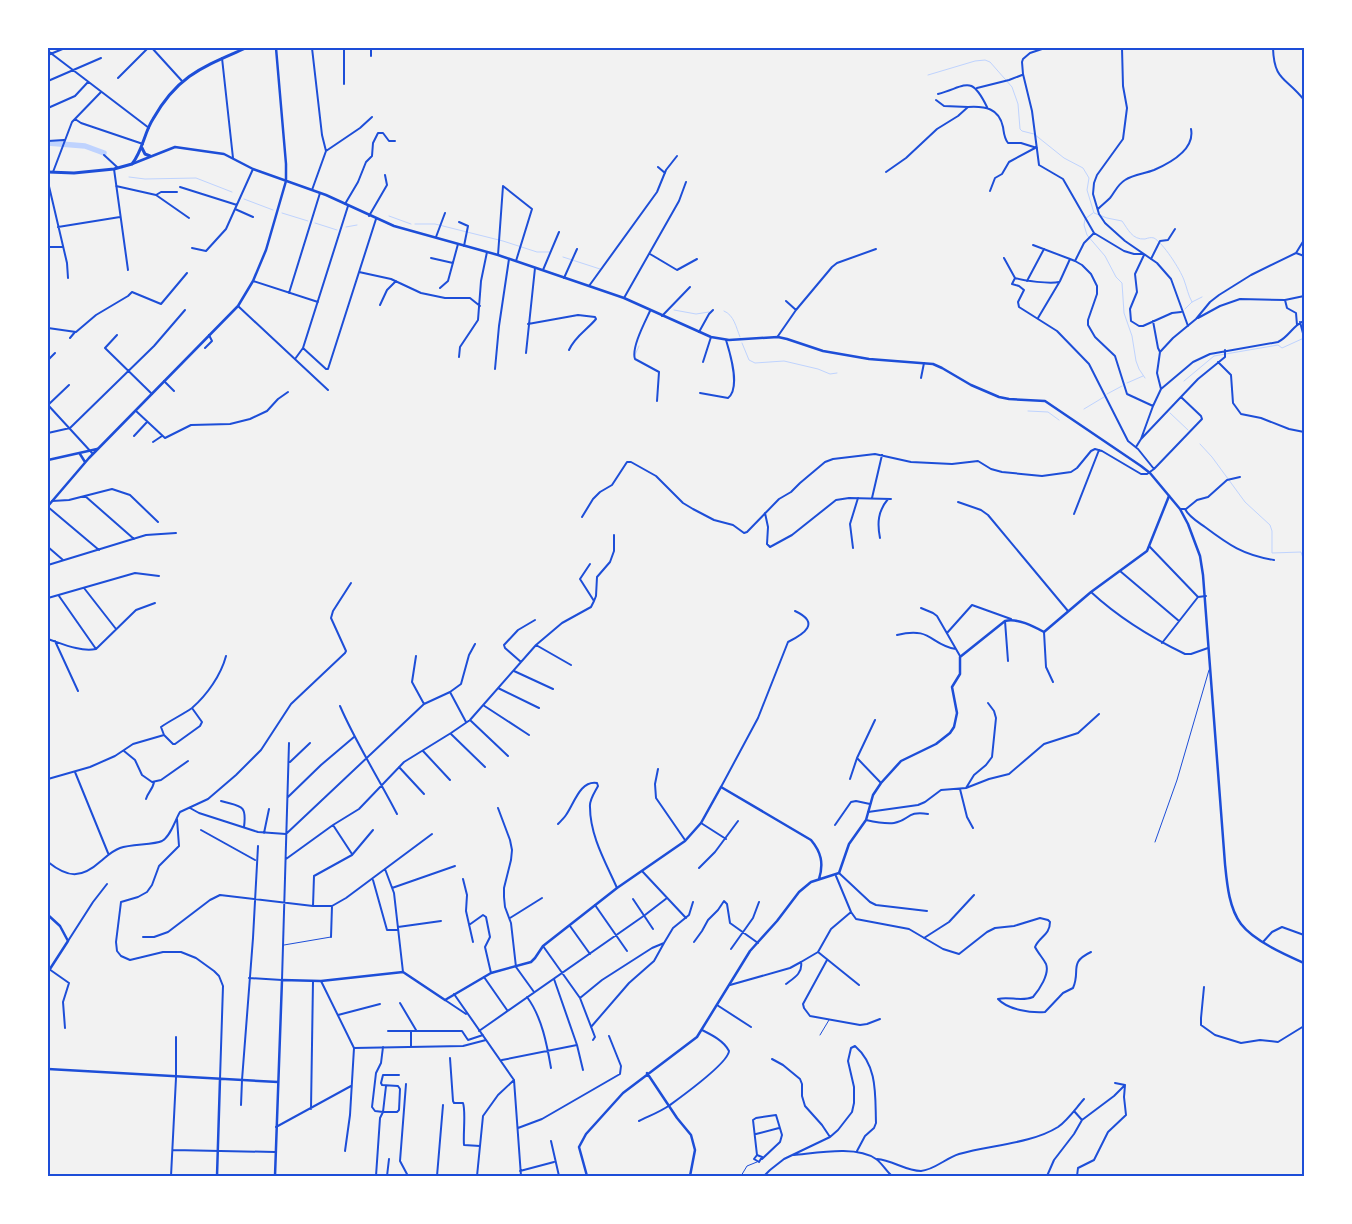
<svg xmlns="http://www.w3.org/2000/svg" width="1352" height="1224" viewBox="0 0 1352 1224" font-family="'Archivo Narrow',sans-serif">
<style>
.lines{fill:none;stroke-linecap:round;stroke-linejoin:round}
.stream{stroke:#bfd3fe;stroke-width:1}
.river{stroke:#bfd3fe;stroke-width:5.5}
.service{stroke:#1d4ed8;stroke-width:1}
.pedestrian{stroke:#1d4ed8;stroke-width:1}
.minor{stroke:#1d4ed8;stroke-width:2}
.tertiary{stroke:#1d4ed8;stroke-width:2.5}
.secondary{stroke:#1d4ed8;stroke-width:2.5}
.primary{stroke:#1d4ed8;stroke-width:3}
.neatline{fill:none;stroke:#1d4ed8;stroke-width:2}
</style>
<rect width="100%" height="100%" fill="#f2f2f2"/>
<g class="lines">
<path class="stream" d="M48 50 53 48
M928 75 975 61 985 60 990 62 1012 87 1018 104 1020 129 1022 131 1034 134 1064 158 1083 168 1089 178 1087 190 1094 213 1107 218 1122 221C1128 229 1132 240 1145 239 1148 238 1151 237 1154 238 1163 243 1180 269 1184 280 1187 288 1188 295 1192 302
M129 177 145 179 196 178 232 192
M244 199 273 210
M282 213 308 221
M1093 213 1085 219 1084 225 1087 235 1105 256 1116 277 1122 283 1124 313 1132 336 1136 361 1139 369 1145 378
M389 216 411 224
M315 223 337 230
M415 224H435L503 241 537 252H549
M346 227 357 225
M563 257 600 269
M1185 309 1192 302 1202 297
M674 310 696 314 709 312
M724 311C734 315 736 327 740 337
M742 343 749 360 755 363 784 361 818 369 830 374 837 373
M635 355 639 346
M1184 381 1214 356 1278 345 1282 348 1304 338
M1127 383 1143 376
M1107 394 1122 386
M1084 409 1104 397
M1028 411 1048 412 1059 420
M1170 413 1188 430
M1200 444 1212 457 1245 502 1270 525 1272 531V553L1301 552 1304 561"/>
<path class="river" d="M48 143 85 146 104 153"/>
<path class="service" d="M1155 842 1177 780 1209 670
M820 1035 829 1020
M741 1176 747 1166 757 1162"/>
<path class="pedestrian" d="M284 945 331 937"/>
<path class="minor" d="M152 48 182 81
M312 48 322 135 326 151 312 190
M344 48H353
M371 48V56
M1045 48 1030 53 1023 59 1022 62 1023 74 1032 111 1039 165 1063 179 1094 233 1124 251 1134 254H1143
M1122 48 1123 86 1127 108 1123 139 1097 175 1094 183 1093 194 1099 214 1105 223 1125 241 1157 263 1171 279 1188 326
M1273 48C1274 81 1286 77 1304 100
M48 51 149 128
M48 55 65 48
M222 58 233 158
M118 78 148 48
M48 81 101 58
M344 84V48
M977 88 1009 80 1022 75
M938 94C967 86 971 74 987 107
M936 100 944 106 968 107
M48 108 75 96 88 82
M75 119 81 123 143 144
M48 141 64 140
M326 151 360 128 372 117
M104 155 117 167
M658 167 665 173
M114 169 128 270
M53 172 72 122 101 92
M886 172 906 158 937 129 958 116 968 107C985 106 999 108 1003 127 1004 133 1004 138 1008 143H1021L1037 148
M48 182 67 263 68 278
M116 186 156 195 161 192H177
M180 187 237 205
M990 191 995 178 1002 174 1009 162 1035 148
M156 195 189 218
M345 204 358 182 366 162 372 156 373 143 378 133H383L389 141H395
M235 209 253 217
M1098 209C1102 205 1106 202 1110 198 1115 192 1117 185 1125 180 1134 174 1144 174 1154 170 1170 163 1195 149 1191 129
M369 216 387 185 385 175
M459 222 468 226 464 246
M58 227 120 217
M436 237 445 213
M1033 245 1070 259
M48 247H62
M192 248 206 251 226 229 253 169
M1296 253 1304 256
M650 254 677 270 697 259
M498 255 503 186 532 209 516 261
M1144 255 1135 274 1137 292 1130 309 1131 321 1139 326H1143L1172 313 1181 312
M431 258 453 263
M1004 258 1015 278C1024 281 1050 284 1059 282
M1151 259 1160 241 1168 240 1175 229
M1075 261 1082 265 1091 274 1097 286V294L1088 320V325L1095 337 1115 356 1127 394 1153 406
M543 270 559 232
M359 272 391 279 421 293 445 298H470L480 306
M564 278 577 249
M1015 278 1012 284 1019 286 1024 290 1018 302 1019 307 1057 331 1089 364 1128 441 1138 449 1154 469
M253 281 318 302
M1027 281 1044 249
M589 286 657 192 666 170 677 156
M440 288 448 281 458 244
M289 293 320 193
M624 298 679 201 686 182
M1285 300 1287 308 1296 313 1297 325
M786 301 796 310
M380 305 387 290 396 281
M238 306 328 390
M650 311C645 322 631 348 635 359L659 372 657 401
M662 316 690 287
M1038 318 1060 281 1070 259 1075 261 1084 243 1094 233
M1198 318 1220 306 1240 299 1285 300 1304 296
M1153 321 1158 348 1160 352
M1300 322 1304 337
M528 324 578 315 595 317 596 319C587 330 575 336 569 350
M48 328 76 332 96 315 128 296 132 292 161 304 187 273
M699 332 709 314 713 310
M117 335 105 348 152 394
M778 336 796 310 832 267 837 263 876 249
M70 338 75 332
M205 348 212 341 209 335
M303 348 326 369H328L376 219
M526 353 535 268
M459 357 460 347 478 320 481 281 487 252
M295 359 303 348 348 206
M48 360 55 353
M703 362 711 337
M1218 362 1231 375 1233 403 1241 414 1261 418 1289 429 1304 432
M495 369 499 326 509 259
M921 378 924 363
M164 381 174 391
M1161 389 1157 373 1160 352 1173 338 1196 319 1210 302 1219 295 1251 275 1296 253 1304 240
M700 393 728 398C741 388 730 353 726 340
M48 405 93 454
M48 405 69 385
M136 411 165 438 191 425 230 424 250 419 267 411 278 399 288 392
M48 433 70 428 154 346 185 310
M134 436 147 422
M1141 439 1198 379 1225 357V350
M153 442 162 436
M1136 447 1141 439 1153 406 1161 389 1193 362 1210 354 1278 342C1289 337 1293 325 1304 321
M85 496 134 539
M872 498 882 455
M52 501 69 500 112 489 130 495 158 522
M958 502 981 510 988 515 1068 611
M48 507 99 550
M1180 509H1186L1197 500 1208 497 1227 480 1240 477
M1185 509C1189 517 1198 522 1205 527 1229 545 1243 555 1274 560
M765 513 768 527 767 544 770 547 792 535 836 500 849 498 891 499
M1074 514 1099 450
M582 517 593 499 600 492 612 485 627 462H631L656 476 683 503 693 509 714 520 733 525 744 533 747 532 779 499 791 492 800 483 825 462 833 459 875 454 911 462 952 464 978 461 991 469 1002 472 1042 476 1071 472 1077 468 1091 451 1095 449 1102 451 1141 474H1147L1154 469 1202 419 1201 416 1181 397
M880 538C877 523 878 511 888 499
M1149 546 1198 597
M48 547 63 560
M853 548 850 524 858 498
M48 565 146 535 176 533
M1120 571 1179 621
M84 588 116 629
M1091 592C1119 618 1150 637 1185 654H1191L1208 648
M59 596 96 649
M48 598 135 573 159 576
M594 601 596 596 597 577 610 562 614 551V535
M921 608 933 613 937 616 960 656
M1005 621 1008 661
M1044 632 1046 667 1053 682
M947 633 972 605 1011 619
M897 635C932 626 930 645 956 649
M48 639C63 644 80 652 96 649L136 610 155 603
M55 641 78 691
M1162 643 1198 597 1206 596
M536 645 571 665
M416 656 412 682 424 704
M521 662 505 648 504 645 518 630 535 620
M514 671 553 689
M498 688 539 708
M450 692 466 722
M483 705 529 735
M340 706C356 743 378 777 397 814
M470 720 508 756
M451 734 485 767
M164 735 173 744H175L200 726 202 722 192 708
M124 751 135 760 142 775 152 782 161 780 188 761
M423 751 450 780
M857 758 881 783
M290 762 310 743
M399 767 424 794
M658 769 655 784 656 798 685 840
M75 772 108 853
M48 779 90 767 115 756 133 744 164 735 161 727C171 720 182 715 192 708 207 695 221 675 226 656
M850 779 857 758 875 720
M721 787 758 718 788 642C804 634 821 623 795 611
M966 788 974 775 986 765 992 757 996 718 994 711 988 703
M960 789 967 817 973 828
M288 797 321 765 354 737
M146 799C148 792 153 789 154 782
M221 801C241 807 247 804 244 827
M190 808 199 813 258 832 286 834 424 704 450 692 461 684 469 655 475 644
M498 808 510 840 512 850 511 860 504 888V897L505 907 511 923 516 967 534 992
M868 812 918 805 925 802 941 790 966 788 989 779 1009 774 1044 744 1078 733 1099 714
M177 819 179 846 159 866 152 885 147 892 138 897 121 902 116 942 117 951 121 956 130 960 163 952H181L196 958 214 971 219 976 223 986 220 1079
M866 820C875 822 885 824 894 823 909 821 907 810 928 814
M701 823 726 839
M558 824C561 821 564 818 566 815 574 804 580 780 597 783L598 786C595 792 589 800 590 807 590 836 606 863 617 888
M333 825 352 854
M835 825 851 802 856 801 870 804
M201 830 255 860
M264 833 269 809
M286 859 333 825 359 809 404 762 451 733 470 720 536 645 562 623 591 607 594 601 580 579 590 564
M48 862C68 878 81 879 101 861 108 855 112 851 120 848 131 844 154 845 162 841 171 836 175 820 180 812L208 799 236 775 261 750 291 704 345 653 346 651 331 618 333 611 351 583
M699 868 715 852 738 821
M385 869 394 893 403 972
M642 871 686 918
M839 873 870 902 876 905 927 911
M836 876 851 912 856 919 909 929 943 949 959 954 987 932 995 928 1014 926 1040 918 1048 920 1050 922C1050 935 1039 937 1035 947 1038 953 1043 958 1046 964 1050 974 1039 990 1033 997 1021 1002 1009 996 998 999 1008 1010 1031 1013 1045 1012L1063 993 1073 988C1081 970 1068 963 1091 952
M463 879 467 895 466 911 473 942
M373 880 387 930H398
M392 888 455 866
M633 899 653 929
M595 905 627 951
M313 906 314 876 352 855 373 830
M510 918 542 898
M469 925 483 915 486 917 490 937 485 947 491 973
M570 926 590 954
M398 927 441 921
M143 937H154L168 932 210 900 220 895 313 906H332L346 898 432 834
M331 937 332 906
M924 938 949 922 974 895
M68 941 93 902 107 884
M694 942 702 931 708 920 718 910 724 901 727 904 730 923 758 943
M1263 942 1272 932 1282 927 1304 935
M543 946 580 998 595 1037 593 1040
M731 949 753 918 759 902
M818 952 859 985
M827 960 803 1004 804 1008 810 1016 860 1025 867 1024 880 1019
M49 969 69 983 63 1002 65 1028
M484 977 507 1010
M249 978 282 980 289 743
M554 979 577 1045 583 1070
M321 981 354 1048 350 1115 345 1151
M786 984C794 978 803 973 801 962
M730 985 790 968 801 962 818 952 831 929 851 912
M1204 987 1201 1018V1025L1215 1035 1241 1043 1260 1040 1278 1042 1304 1026
M454 994 514 1080 521 1176
M527 997C542 1017 547 1045 551 1068
M580 998 602 980 652 948 664 943 673 928 689 915 693 902
M445 1000 466 1014
M400 1003 416 1030
M717 1005 751 1027
M338 1015 380 1004
M591 1027 629 983 654 961 664 943
M388 1031H462L468 1040 483 1035
M479 1031 645 915 667 898
M411 1047V1031
M354 1048 463 1046 486 1040
M450 1058 453 1101 454 1103H463C466 1111 463 1134 464 1145L480 1146
M772 1059 783 1065 800 1079 802 1084V1096L805 1106 822 1125 830 1137
M502 1060 577 1045
M1115 1083 1125 1085
M406 1084 400 1161 408 1176
M386 1086 383 1112H397L399 1110 400 1089 398 1086 382 1085 381 1083 383 1075H399
M241 1105 242 1080 253 938 258 846
M311 1109 313 981
M1074 1111 1082 1120
M639 1121C649 1116 660 1112 670 1105 681 1097 728 1063 729 1051 724 1041 712 1035 702 1030
M276 1127 351 1086
M518 1128 542 1119 620 1074 621 1066 609 1036
M756 1134 779 1128
M551 1141 559 1176
M173 1150 275 1152
M757 1155 762 1157 759 1162 754 1159 757 1155 753 1120 756 1118 776 1115 782 1135 780 1142 762 1159
M794 1155C816 1153 857 1145 876 1159 882 1163 886 1171 892 1176
M877 1159C892 1160 906 1171 921 1171 934 1170 946 1158 959 1154 989 1145 1031 1144 1058 1127 1068 1120 1076 1108 1084 1099
M520 1171 554 1162
M171 1176 176 1078V1037
M376 1176 380 1118 383 1112 375 1111 372 1107 376 1073 381 1063 383 1047
M387 1176 389 1159
M437 1176 443 1105
M477 1176 483 1116 498 1095 514 1080
M764 1176 770 1170 784 1159 830 1137 838 1130 852 1112 854 1103V1087L848 1061 851 1048 855 1046C878 1066 875 1095 876 1123L874 1128 865 1136 857 1151
M1047 1176 1054 1160 1074 1134 1082 1120 1114 1096 1125 1085
M1077 1176 1078 1168 1094 1160 1108 1132 1126 1115 1124 1097 1125 1085"/>
<path class="tertiary" d="M48 915 60 926 68 941 48 972
M48 1069 278 1082
M647 1073 677 1118 691 1135 695 1150 690 1176
M217 1176 220 1079
M275 1176 282 980 321 981 403 972 445 1000 491 973 531 962 535 958 543 946 617 888 685 841 701 823 721 787 811 840C821 852 824 863 819 879
M587 1176 579 1147 586 1134 623 1093 697 1037 750 951 777 921 799 892 811 882 839 873 849 844 866 820 873 795 881 783 901 761 936 744 950 733 954 727 957 713 952 687 960 674V657L1005 621C1018 618 1033 626 1044 632L1091 592 1147 551 1169 496"/>
<path class="secondary" d="M132 164 175 147 224 154 253 169 326 195 394 226 498 255 589 286 624 298 711 337 729 340 778 337 787 339 823 351 869 359 933 364 942 368 971 385 999 397 1009 399 1045 401 1141 466 1150 473 1180 509 1188 524 1200 556 1203 575 1225 864C1227 884 1229 908 1241 924 1254 941 1286 955 1304 963
M80 454 85 462
M48 460 97 449
M48 506 89 458 238 306 253 281 266 250 286 181V164L276 48"/>
<path class="primary" d="M142 148 145 154 150 156
M48 172 74 173 114 169 132 164C143 150 144 133 153 119 178 75 203 67 246 48"/>
</g>
<rect width="1352" height="1224" fill="none" stroke="#ffffff" stroke-width="98"/>
<rect x="49" y="49" width="1254" height="1126" class="neatline"/>
</svg>
